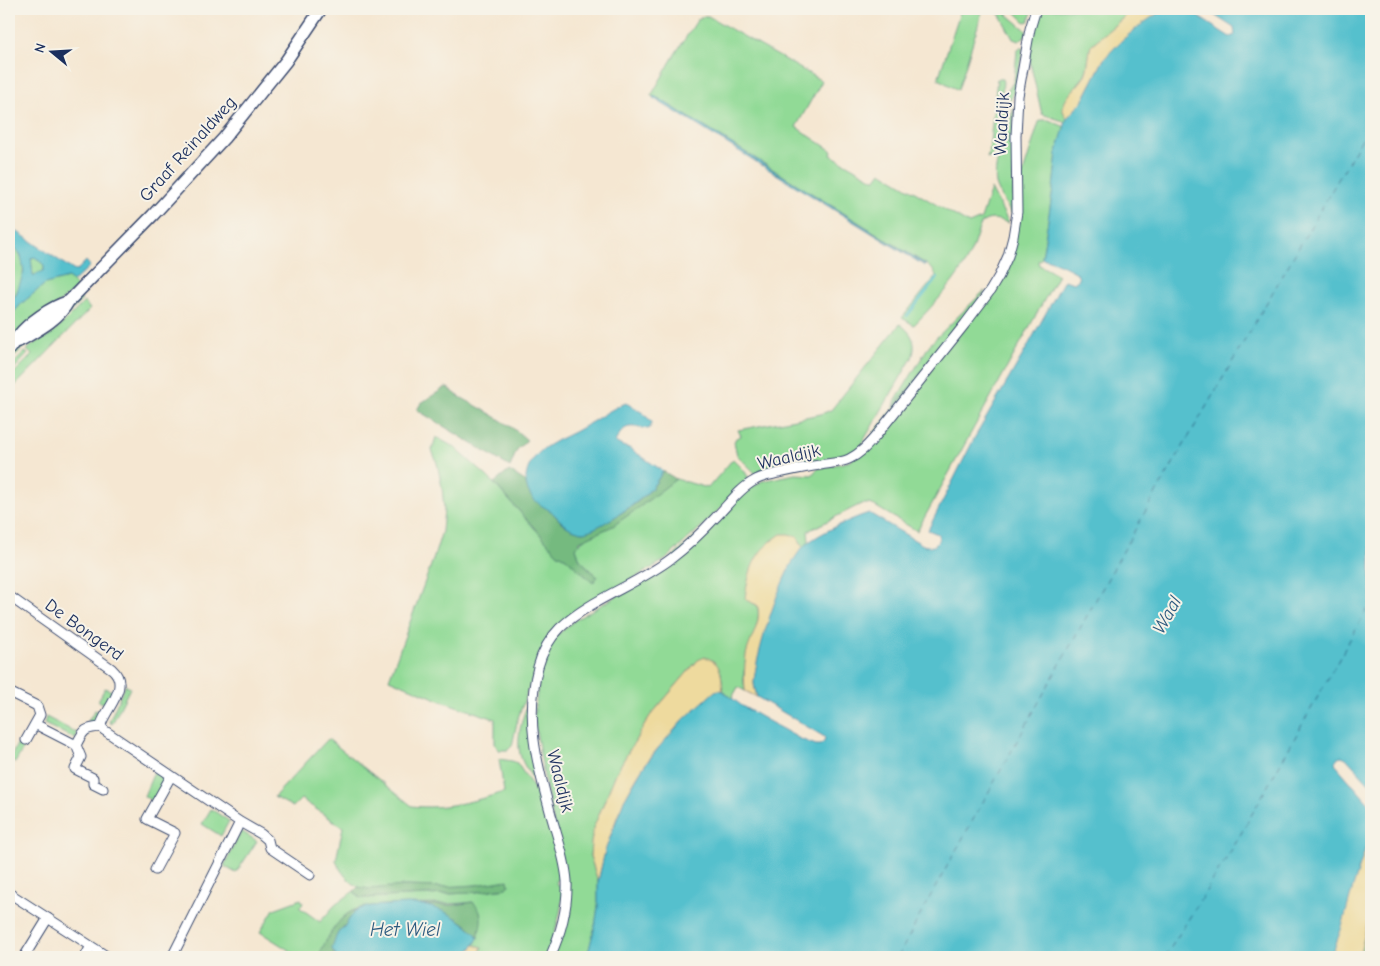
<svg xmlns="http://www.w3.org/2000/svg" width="1380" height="966" viewBox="0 0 1380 966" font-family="'Comic Neue',sans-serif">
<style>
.green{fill:#91da96;stroke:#56847a}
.forest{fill:#74ba7f;stroke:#48746e}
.sand{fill:#eeda9e;stroke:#84847e}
.water{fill:#54c0cd;stroke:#387896;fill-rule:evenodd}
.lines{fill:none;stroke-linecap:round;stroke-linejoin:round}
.stream{stroke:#54c0cd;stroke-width:2.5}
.ferry{stroke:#2c5a7f;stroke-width:1;stroke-dasharray:6 5;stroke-linecap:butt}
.minor-casing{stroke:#3c4b6f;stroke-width:11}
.major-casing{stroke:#3c4b6f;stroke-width:14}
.minor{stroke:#fff;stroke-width:9}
.major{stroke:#fff;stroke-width:11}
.labels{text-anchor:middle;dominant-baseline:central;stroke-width:4;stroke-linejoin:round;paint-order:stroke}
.street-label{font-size:18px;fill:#1b2f5e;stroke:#f7f3e8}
.water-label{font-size:19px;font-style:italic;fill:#2c5a7f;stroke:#f7f3e8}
</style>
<rect width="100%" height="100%" fill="#f7f3e8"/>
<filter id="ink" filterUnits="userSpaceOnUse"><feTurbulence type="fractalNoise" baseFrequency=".02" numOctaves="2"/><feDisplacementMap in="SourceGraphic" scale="10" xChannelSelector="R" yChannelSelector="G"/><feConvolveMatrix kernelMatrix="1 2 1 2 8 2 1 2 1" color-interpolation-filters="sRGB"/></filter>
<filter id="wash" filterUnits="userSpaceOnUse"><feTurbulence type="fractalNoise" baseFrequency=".0096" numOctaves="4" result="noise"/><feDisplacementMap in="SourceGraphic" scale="20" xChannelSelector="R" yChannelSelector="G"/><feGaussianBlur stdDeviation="1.12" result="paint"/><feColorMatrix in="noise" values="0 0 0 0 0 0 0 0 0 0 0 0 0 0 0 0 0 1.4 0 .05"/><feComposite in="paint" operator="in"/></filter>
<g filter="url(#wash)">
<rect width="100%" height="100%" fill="#f5e7d2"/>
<path class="green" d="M961 9H983L958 90 938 79Z
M993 9H1001L1027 31 1025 36 1019 41 1013 39 1000 15Z
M1018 9H1033L1029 21 1025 22 1016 13Z
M1039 9H1130L1122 19 1091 45 1087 69 1084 76 1064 103 1062 108 1067 118 1066 122 1042 114 1041 110 1029 57 1034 26Z
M704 16H708L822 81 796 127 832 151 831 155 875 180 881 172 969 224 981 219 991 189 1009 223C1001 221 992 216 983 222 978 226 974 247 970 254 958 280 934 304 914 325L902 318 936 276 934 271 926 264 658 98 651 96 675 54 698 19Z
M1022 47 1023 48 1017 84 1007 108 994 153 991 156 987 158 989 152 997 79H1003L1002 95H1005L1014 81 1017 51Z
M1014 108 1013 215C1008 209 998 192 996 184 992 165 1008 126 1014 108Z
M1042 120H1049L1065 127 1057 152 1053 189 1042 258 1038 261 1039 265 1058 275 917 531 873 505 868 504H861L808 531 809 542 803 547 801 542 773 540 768 543 748 601 757 605C763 619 748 655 744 671 743 677 744 684 745 691L738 687 732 698 723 691 721 672 698 660 650 716 617 771 593 829 590 856 598 881V907L595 926 587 957H553L569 895 545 782 534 719 540 667 556 636 575 620 653 575 743 493 762 481 795 474 812 475 817 469 851 461 1004 272 1020 183 1039 122Z
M9 240C12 245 17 249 19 253 29 268 20 291 9 302Z
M35 257 44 265V270L33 276 31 258Z
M68 278 77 287 66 297 9 343V318L21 304 45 284Z
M984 291 985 292 894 407 895 402 930 344Z
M79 297 82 300 57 325 28 343 9 362V354L16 347Z
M84 302 90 309 9 392V378L32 355 27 350 32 345 52 334Z
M900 324C913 334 917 343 912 358L861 445V447L848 456 758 476 737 455 734 442 736 438 741 436 738 430 821 414 831 410Z
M25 352 28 354 9 374V368Z
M436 437 454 447 489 478 557 553 566 558 593 583 597 576 580 560 576 548C582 538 591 536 601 531 629 518 651 496 676 479L708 488 733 459 744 470 748 477V480L710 519 665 560 566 618 532 679 518 718 512 746 508 750H499L495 744V719L444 702 389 679 434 557 442 531 444 509 442 487 437 463 432 450Z
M125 685 130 688 112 724 109 722Z
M105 688 114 692 106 704 98 701Z
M529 702 540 789C533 779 523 766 520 754 516 739 522 716 529 702Z
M95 710 103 714 97 725 88 721Z
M46 717 77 733 76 739 44 724Z
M328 739 412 806C443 810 475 801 504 792L499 759 512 761 517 763 541 799 549 817 564 878 556 880 557 885 562 886 563 888C562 914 555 932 546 957H478L482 947 474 945C484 930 478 916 472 902 443 906 413 903 383 905 373 906 361 906 352 911 336 919 326 942 318 957H293L295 954 260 932 274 909 301 899 303 903 299 907 320 922 335 905 354 891 360 898H363L469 893 506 888 499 882C480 885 461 887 442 887 429 887 416 886 403 886 390 887 374 892 361 888 351 884 339 871 336 860L343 827 301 799 293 807 274 797Z
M17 744 23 749 15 763 10 760Z
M154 772 166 777 153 802 144 796Z
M211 809 229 821 221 836 202 824Z
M241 831 257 841 236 873 224 866Z
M1371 915V957H1359L1368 921Z"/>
<path class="forest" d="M446 387C452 390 456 395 462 398 484 410 509 423 527 440L517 450 510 467 417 410 421 403Z
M509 471 525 481C530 501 539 501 553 513 556 516 558 519 561 522 568 528 574 530 583 532 607 522 643 504 657 481 659 478 661 474 663 471L676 479 641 506 613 526 580 541 576 548 580 560 597 576 593 583 566 558 557 553 494 483Z
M508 880 509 885 506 888 469 893 363 898H360L354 891 358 887 369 889 403 886 442 887 476 885Z
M473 902C485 914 481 922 478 938 466 919 444 912 425 905H455Z
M359 909 338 933 333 953 337 957H318C326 940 339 913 359 909Z"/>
<path class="sand" d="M1130 9H1164L1104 59 1082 102 1067 118 1063 111C1062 98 1077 88 1084 77 1089 68 1088 56 1091 45L1122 19Z
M781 534H788L797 536 803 547C787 567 779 591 771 616 764 637 756 660 754 682 754 687 756 693 757 697L745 691C744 679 744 667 746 655 749 640 763 621 757 605L748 601 745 599C747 580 752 557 768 544 772 540 777 537 781 534Z
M705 657C723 663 721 675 723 691L719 690C700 708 679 726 660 746 626 783 609 833 598 881L590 856 591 843 593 829 617 771 650 716 698 660Z
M1371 828V915L1368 921 1359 957H1331Z
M474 945 482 947 478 957H465Z"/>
<path class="water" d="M1164 9H1186L1230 37 1235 35 1234 28 1205 9H1371V785L1346 758C1340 754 1336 757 1335 764L1371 806V831L1352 890 1342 927 1331 957H587L595 926 598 907V882L605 851 624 800 642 769 660 746 683 720 715 691 719 690 723 691 742 706 800 739 816 745H820L824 742 825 738 823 736 757 697C756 692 754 687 754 682 756 652 783 566 804 546 817 534 853 518 869 513L923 545C931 547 935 548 939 540L938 534 928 530 975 437 1025 351 1064 280 1074 283 1079 279 1077 273C1067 267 1054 261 1042 258L1053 189 1057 152 1067 118 1082 102 1104 59 1121 41 1142 24Z
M654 96 926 265 925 266 653 98Z
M9 226 73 270 76 271 86 261 90 266 73 282 68 278 45 284 21 304 9 318V302L16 295 24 272 21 255 9 240ZM35 257 44 265V270L33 276 31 258Z
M626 403 643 413 652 422 650 428 648 429C629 426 625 423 615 442L622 446 629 448 663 471C658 479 654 486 647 493 638 503 596 531 583 532 580 532 578 531 575 530 563 527 558 516 549 510 542 506 535 502 531 496 518 477 532 455 549 445 560 438 572 434 583 427 598 419 610 409 626 403Z
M408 904C436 905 455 914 476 934L478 938 476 942 465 957H337L332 949 336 937 338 933 344 927 355 911 359 909 371 906Z"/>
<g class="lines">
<path class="stream" d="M907 316 937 278"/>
<path class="ferry" d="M898 957 926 904 1145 512 1371 123
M1165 957 1234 846 1371 602"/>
</g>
</g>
<g filter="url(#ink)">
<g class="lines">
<g class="minor-casing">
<path id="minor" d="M9 596 112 669C130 685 109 705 102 722L101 726 104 730 240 822
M9 692 37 706 40 715 26 740
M35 724 76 745
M76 745 81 757 75 769 93 778V784L103 789
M76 745C84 730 84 728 102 727
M155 870 175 833 147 819 171 776
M9 893 108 957
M24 957 48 918
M85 957 91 946
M172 957 240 822 261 834 268 840 270 848 310 875
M550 957C561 933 568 907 567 881 565 856 556 834 550 811 536 761 525 718 538 667 542 652 549 639 560 628 592 598 637 585 672 558 688 546 702 532 716 517 728 505 739 489 754 481 761 476 771 475 779 473 793 470 806 467 820 465 830 463 840 463 849 459 860 454 867 446 875 437L965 324 990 291 999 276 1008 256 1013 237 1017 212 1016 136 1018 96 1030 29 1036 9"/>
</g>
<g class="major-casing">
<path id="major" d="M15 342 21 340C38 330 58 320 68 302L153 215 224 138 286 61 321 9
M9 349C13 344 15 340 18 336 28 323 51 307 67 302"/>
</g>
<use href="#minor" class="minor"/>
<use href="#major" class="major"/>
</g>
</g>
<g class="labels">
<g class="street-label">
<text transform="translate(1002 124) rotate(-87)">Waaldijk</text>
<text transform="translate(188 149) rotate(-48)">Graaf Reinaldweg</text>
<text transform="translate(789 457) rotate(-13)">Waaldijk</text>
<text transform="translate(84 630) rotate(36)">De Bongerd</text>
<text transform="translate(560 781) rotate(76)">Waaldijk</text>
</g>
<g class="water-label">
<text transform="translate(1167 615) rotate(-61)">Waal</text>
<text x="405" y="930">Het Wiel</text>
</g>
</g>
<rect width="1380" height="966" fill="none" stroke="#f7f3e8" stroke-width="30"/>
<g transform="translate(52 52) rotate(288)" stroke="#f7f3e8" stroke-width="4" paint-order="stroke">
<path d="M0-4L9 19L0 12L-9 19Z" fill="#1b2f5e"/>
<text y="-8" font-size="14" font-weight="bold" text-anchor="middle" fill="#1b2f5e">N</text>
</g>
</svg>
